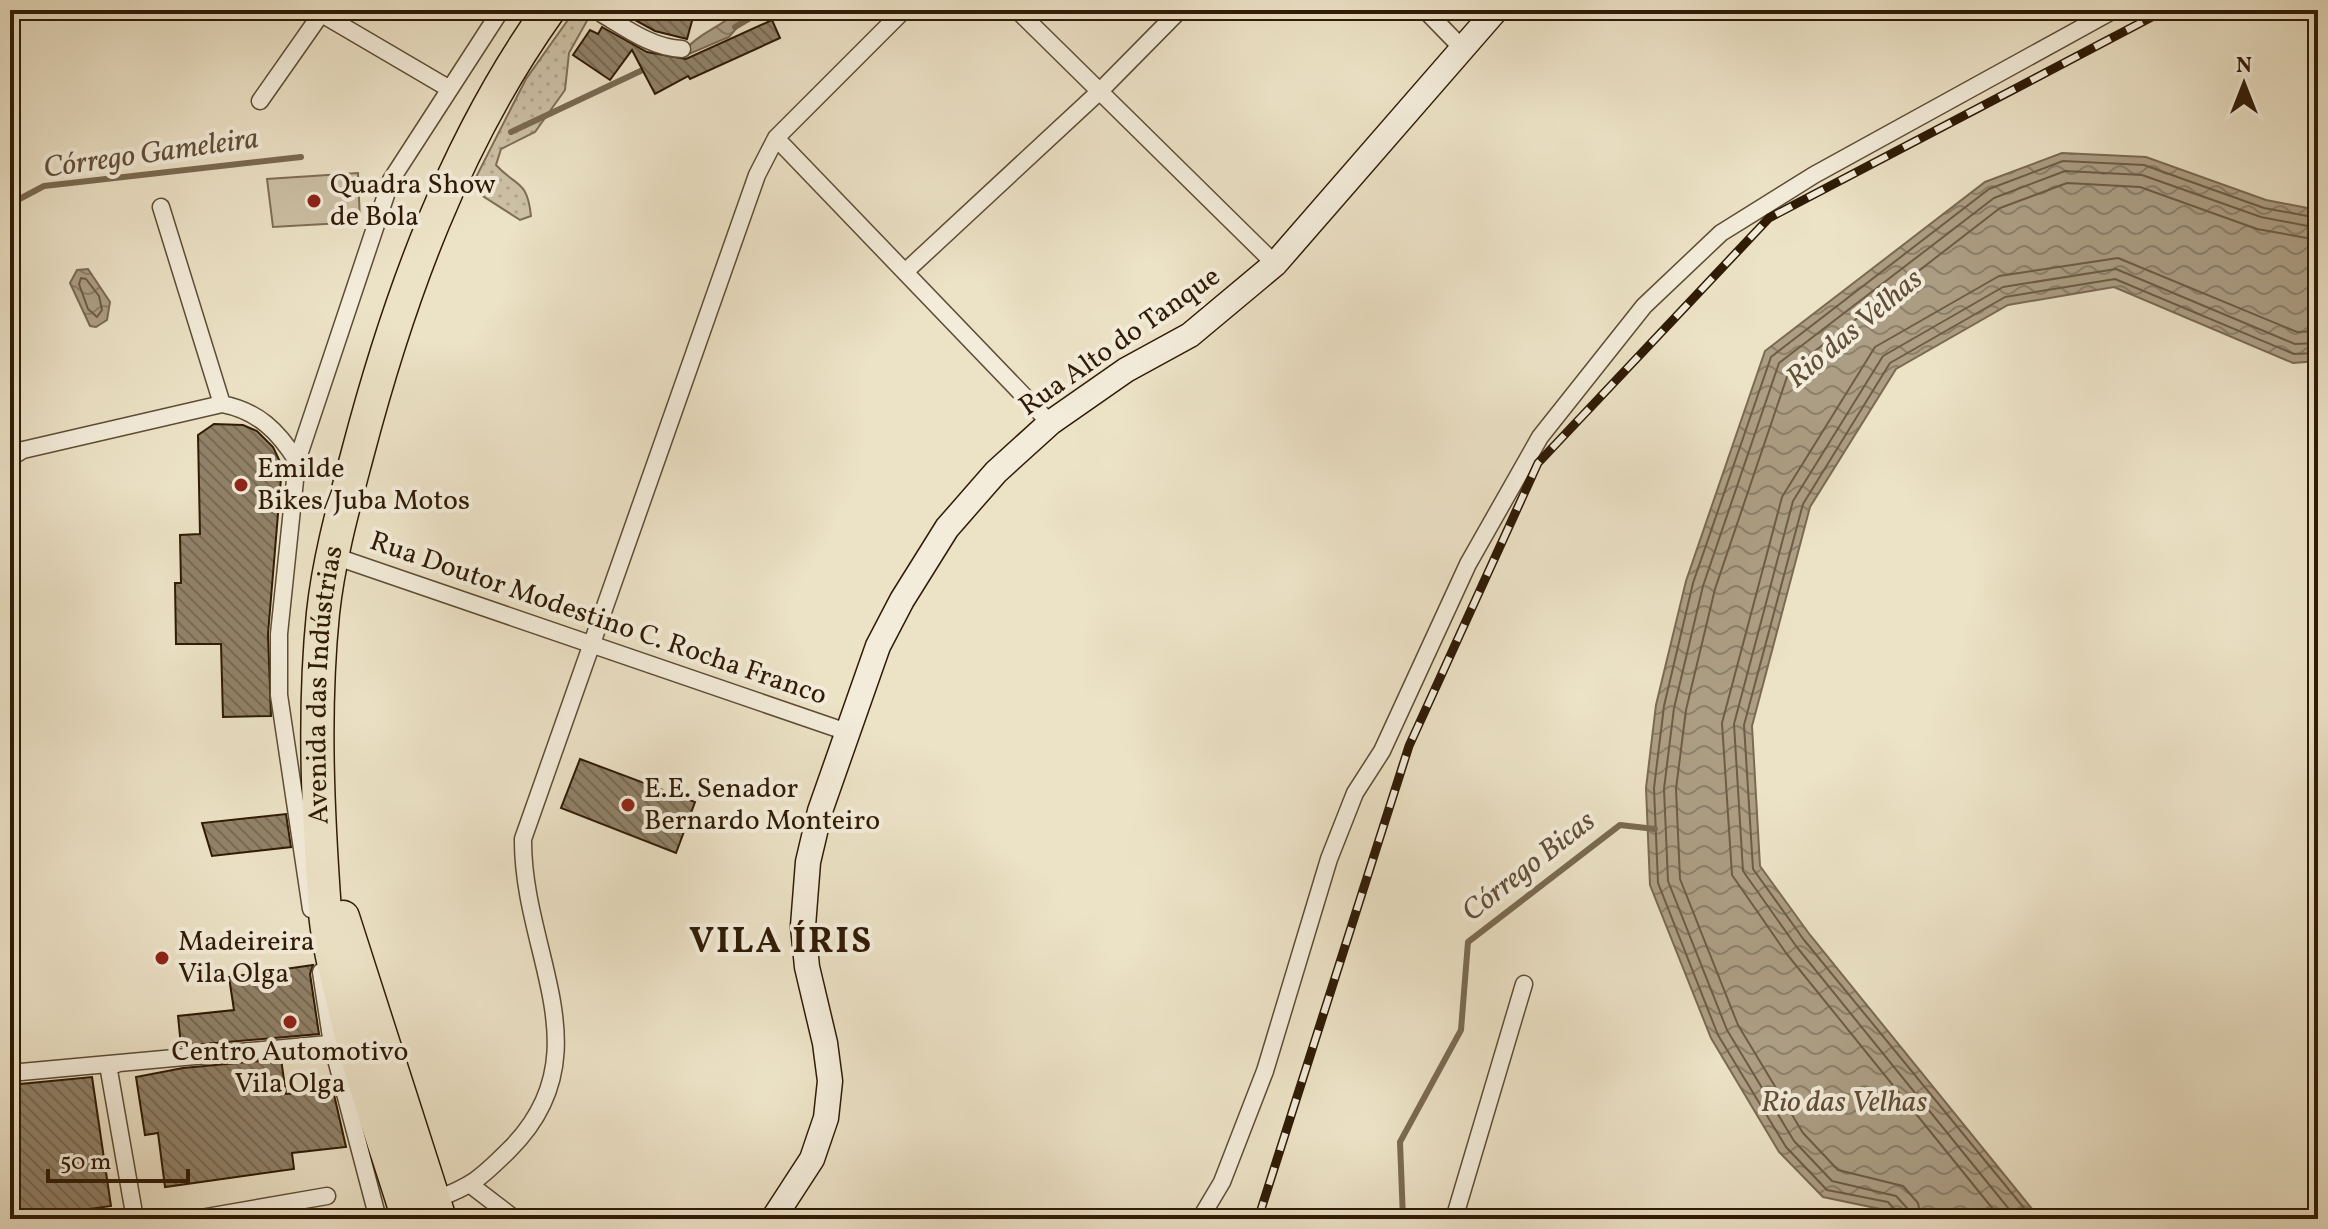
<svg xmlns="http://www.w3.org/2000/svg" width="2328" height="1229" viewBox="0 0 2328 1229" font-family="Vollkorn,serif">
<style>
.green{fill:url(#green-dots);stroke:#7e6e55;stroke-width:2}
.pitch{fill:#ccc0a5;stroke:#7e6e55;stroke-width:2}
.water{fill:url(#water-waves);stroke:#7a6a51;stroke-width:2}
.lines{fill:none;stroke-linecap:round;stroke-linejoin:round}
.shore{stroke:#6e5c44;stroke-width:2}
.stream{stroke:#7a6a51;stroke-width:6}
.building{fill:url(#building-back-hatch);stroke:#2f1b05;stroke-width:2}
.street-casing{stroke:#5e4d35;stroke-width:19}
.secondary-casing{stroke:#2f1b05;stroke-width:27}
.highway-casing{stroke:#2f1b05;stroke-width:35}
.street{stroke:#f3ecda;stroke-width:16}
.secondary{stroke:#f3ecda;stroke-width:24}
.highway{stroke:#ece2c6;stroke-width:32}
.rail-casing{stroke:#2f1b05;stroke-width:9}
.rail{stroke:#f3ecda;stroke-width:6;stroke-dasharray:18;stroke-linecap:butt}
.poi-dot{fill:#8f2418;stroke:#f3ecda;stroke-width:3}
.labels{text-anchor:middle;dominant-baseline:central;stroke-width:8;stroke-linejoin:round;paint-order:stroke}
.poi-label{font-size:28px;fill:#2f1b05;stroke:#f3ecda;text-anchor:start}
.street-label{font-size:28px;fill:#2f1b05;stroke:#f3ecda}
.water-label{font-size:30px;font-style:italic;fill:#614f38;stroke:#f3ecda}
.district-label{font-size:36px;font-weight:bold;letter-spacing:2px;fill:#2f1b05;stroke:#f3ecda}
</style>
<defs>
<pattern id="green-dots" width="8" height="8" patternUnits="userSpaceOnUse" patternTransform="scale(2)"><rect width="8" height="8" fill="#ccc0a5"/><path d="M2 2h.1M6 6h.1" fill="none" stroke="#b0a48d" stroke-width="1.8" stroke-linecap="round"/></pattern>
<pattern id="water-waves" width="16" height="10" patternUnits="userSpaceOnUse" patternTransform="scale(2)"><rect width="16" height="10" fill="#ac9e84"/><path d="M0 5q4-4 8 0t8 0" fill="none" stroke="#8c806a"/></pattern>
<pattern id="building-back-hatch" width="6" height="6" patternUnits="userSpaceOnUse" patternTransform="scale(2)"><rect width="6" height="6" fill="#918269"/><path d="M-1 5l2 2M0 0l6 6M5-1l2 2" fill="none" stroke="#776a54"/></pattern>
</defs>
<rect width="100%" height="100%" fill="#ece2c6"/>
<filter id="stains"><feTurbulence type="fractalNoise" baseFrequency=".0025" numOctaves="4"/><feColorMatrix values="0 0 0 0 .2 0 0 0 0 .09 0 0 0 0 .02 0 0 0 .5 -.17"/></filter>
<radialGradient id="worn" r=".72"><stop offset=".6" stop-color="#630" stop-opacity="0"/><stop offset="1" stop-color="#630" stop-opacity=".3"/></radialGradient>
<path class="green" d="M575 10H593L569 53 565 90 535 132 501 149 496 165C517 188 527 179 531 216L520 220 475 191 473 183 526 79Z"/>
<path class="pitch" d="M358 173 360 222 273 227 267 179Z"/>
<path class="water" d="M733 15 741 23 729 37 689 54 686 49C698 34 718 28 733 15Z
M2062 153 2146 157 2266 200 2318 210V361L2293 363 2114 287 2008 305 1896 369 1810 507 1752 726 1760 866 1810 935 2032 1209 2048 1219H1893L1885 1210 1823 1197 1779 1152 1711 1038 1650 885 1646 788 1656 705 1686 581 1765 351 1985 182Z
M88 269 110 302 107 320 96 327 90 326 70 283 77 270Z"/>
<g class="lines">
<path class="shore" d="M81 278 86 279 99 296 102 310 97 317 88 309 79 284Z
M1899 1219 1897 1212 1888 1202 1827 1190 1786 1147 1718 1035 1658 883 1654 788 1664 706 1693 583 1771 357 1989 189 2063 161 2144 165 2264 208 2318 218
M1909 1219 1907 1208 1896 1196 1832 1181 1794 1141 1727 1030 1668 881 1664 789 1674 708 1703 586 1779 363 1994 198 2065 171 2142 175 2261 217 2318 228
M1921 1219 1918 1203 1903 1186 1838 1170 1803 1133 1738 1025 1680 879 1676 789 1686 710 1715 589 1789 371 2000 208 2067 183 2140 187 2257 229 2318 240
M2001 1219 1786 953 1732 875 1722 723 1782 497 1875 347 1999 276 2118 258 2297 332 2318 331
M2017 1219 1796 946 1743 871 1734 724 1793 501 1883 356 2003 287 2116 269 2295 344 2318 343
M2033 1219 1804 940 1753 869 1744 725 1803 504 1890 363 2005 297 2115 279 2294 354 2318 353"/>
<path class="stream" d="M735 27 764 10
M511 132 649 67
M10 204 44 186 301 157
M1403 1219 1400 1142 1461 1030 1468 942 1620 825 1655 829"/>
</g>
<path class="building" d="M617 10H695L687 39 655 31Z
M772 20 780 38 690 79 688 76 655 94 632 50 610 80 573 55 590 30 598 34 602 27 647 52 686 59Z
M214 424 243 425 257 431 273 447 282 466 268 634 271 716 223 717 221 644H176L175 583H181L180 535 200 534 198 435Z
M580 759 695 802 676 853 561 808Z
M286 814 291 847 212 856 202 823Z
M313 965 310 974 319 1034 181 1046 178 1016 234 1010 229 977Z
M281 1059 286 1094 333 1090 346 1147 292 1153 294 1169 165 1187 158 1133 145 1135 136 1077 183 1068Z
M92 1077 111 1206 19 1219 10 1159V1085Z"/>
<g class="lines">
<g class="street-casing">
<path id="street" d="M315 10 448 88
M604 10 602 14C627 29 653 48 682 49
M1017 10 1275 264
M1425 10 1463 49
M260 101 321 14
M776 138 1050 423
M161 207 222 404
M906 271 1101 90 1180 10
M10 458 23 450 222 404C258 411 278 431 297 461
M331 555 847 732
M311 909 279 695V634L297 461 391 180 501 10
M321 972 332 1044 378 1219
M117 1064 108 1065 135 1219
M10 1073 339 1043
M472 1186 515 1219
M434 1200C472 1186 481 1178 509 1150 606 1054 522 954 523 839L757 175 776 138 904 10
M195 1219 327 1196
M1200 1219 1222 1182 1265 1071 1329 859 1355 793 1382 751 1468 564 1540 437 1644 306 1721 233 1814 175 2114 10
M1454 1219 1524 984"/>
</g>
<g class="secondary-casing">
<path id="secondary" d="M773 1219 812 1159 826 1118 830 1081 825 1043 807 967 803 926 808 862 820 811 878 646 902 600 947 528 996 472 1050 423 1126 370 1190 335 1275 264 1496 10"/>
</g>
<g class="highway-casing">
<g id="highway">
<path d="M343 917 440 1219"/>
<path id="s1" d="M408 1219C385 1144 358 1071 341 994 334 967 327 939 325 912 318 814 313 712 323 613 329 558 344 505 358 452 399 296 455 142 549 10"/>
</g>
</g>
<use href="#street" class="street"/>
<use href="#secondary" class="secondary"/>
<use href="#highway" class="highway"/>
<g class="rail-casing">
<path id="rail" d="M1258 1219 1409 746 1538 463 1769 218 2165 10"/>
</g>
<use href="#rail" class="rail"/>
</g>
<g class="poi-dot">
<circle cx="314" cy="201" r="8"/>
<circle cx="241" cy="485" r="8"/>
<circle cx="628" cy="805" r="8"/>
<circle cx="162" cy="958" r="8"/>
<circle cx="290" cy="1022" r="8"/>
</g>
<g class="labels">
<g class="poi-label">
<text x="330" y="185">Quadra Show<tspan x="330" dy="32">de Bola</tspan></text>
<text x="257" y="469">Emilde<tspan x="257" dy="32">Bikes/Juba Motos</tspan></text>
<text x="644" y="789">E.E. Senador<tspan x="644" dy="32">Bernardo Monteiro</tspan></text>
<text x="178" y="942">Madeireira<tspan x="178" dy="32">Vila Olga</tspan></text>
<text x="290" y="1052" text-anchor="middle">Centro Automotivo<tspan x="290" dy="32">Vila Olga</tspan></text>
</g>
<g class="street-label">
<text transform="translate(1120 342) rotate(-35)">Rua Alto do Tanque</text>
<text transform="translate(598 619) rotate(19)">Rua Doutor Modestino C. Rocha Franco</text>
<text stroke="none"><textPath href="#s1" startOffset="546">Avenida das Indústrias</textPath></text>
</g>
<g class="water-label">
<text transform="translate(151 154) rotate(-8)">Córrego Gameleira</text>
<text transform="translate(1855 329) rotate(-40)">Rio das Velhas</text>
<text transform="translate(1529 867) rotate(-38)">Córrego Bicas</text>
<text x="1844" y="1103">Rio das Velhas</text>
</g>
<g class="district-label">
<text x="781" y="943">VILA ÍRIS</text>
</g>
</g>
<rect width="2328" height="1229" fill="none" stroke="#ece2c6" stroke-width="40"/>
<rect x="12" y="12" width="2304" height="1205" fill="none" stroke="#2f1b05" stroke-width="4"/>
<rect x="20" y="20" width="2288" height="1189" fill="none" stroke="#2f1b05" stroke-width="2"/>
<g transform="translate(2244 84)" stroke="#f3ecda" stroke-width="6" paint-order="stroke">
<path d="M0-6L14 30L0 20L-14 30Z" fill="#2f1b05"/>
<text y="-12" font-size="22" font-weight="bold" text-anchor="middle" fill="#2f1b05">N</text>
</g>
<path d="M48 1169v12h140v-12" fill="none" stroke="#2f1b05" stroke-width="4"/>
<text x="60" y="1169" font-size="24" fill="#2f1b05" stroke="#f3ecda" stroke-width="6" paint-order="stroke">50 m</text>
<rect width="100%" height="100%" filter="url(#stains)"/>
<rect width="100%" height="100%" fill="url(#worn)"/>
</svg>
